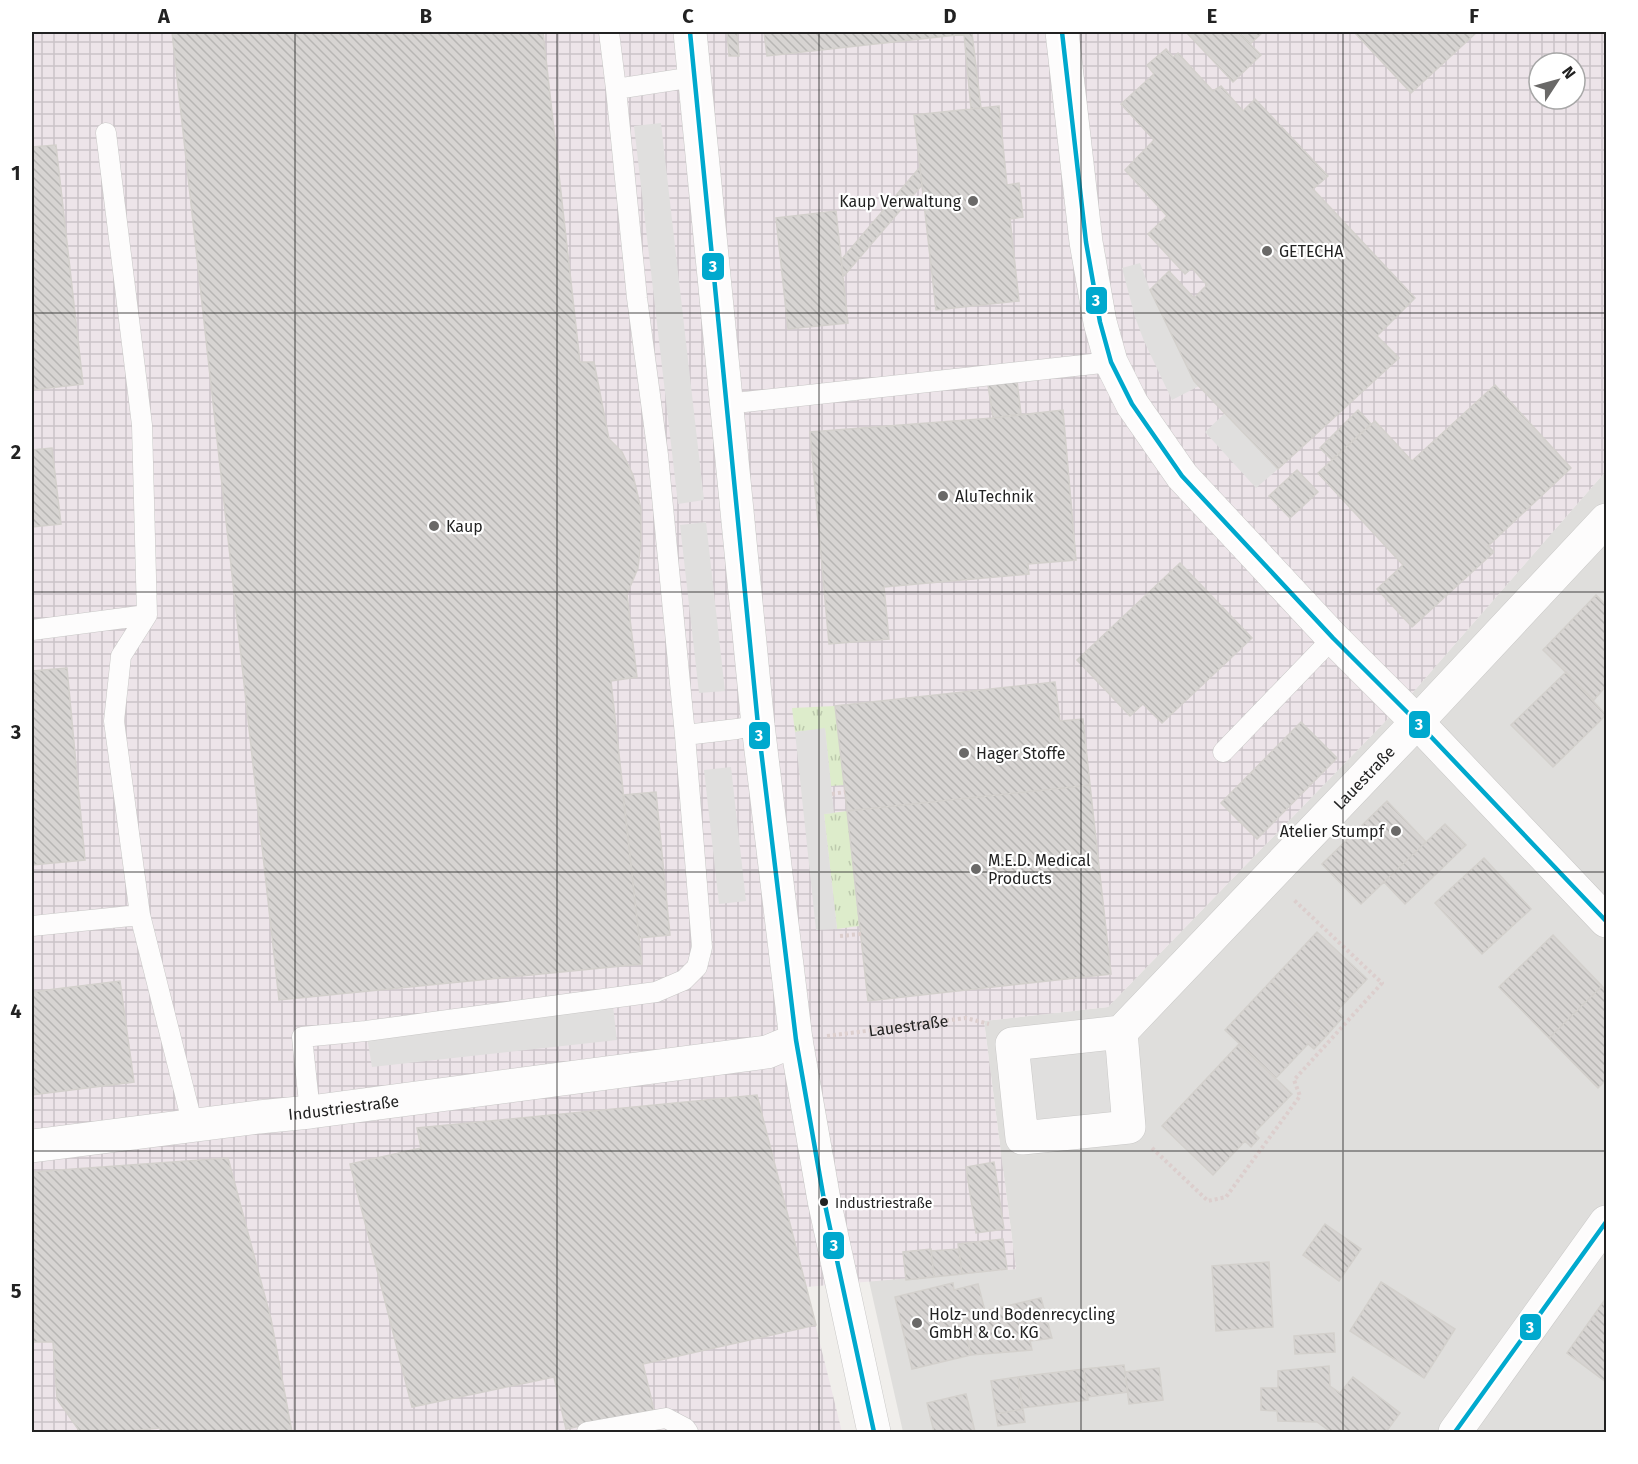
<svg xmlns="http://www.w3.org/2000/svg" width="1638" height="1464" font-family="'Fira Sans',sans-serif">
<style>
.residential{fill:#dfdedc}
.industrial{fill:url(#industrial-grid);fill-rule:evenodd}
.grass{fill:url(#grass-tufts)}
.parking{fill:#e0dfde}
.building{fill:url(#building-back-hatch);stroke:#d3d0cc;stroke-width:1.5}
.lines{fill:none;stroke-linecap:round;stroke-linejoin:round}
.lane-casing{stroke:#c9c8c7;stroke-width:21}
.street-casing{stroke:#c9c8c7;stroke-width:34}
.path{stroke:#dccecd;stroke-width:4;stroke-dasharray:3 3;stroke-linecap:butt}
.lane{stroke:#fdfcfc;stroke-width:20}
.street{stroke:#fdfcfc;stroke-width:33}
.bus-1-casing{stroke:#fff;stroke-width:9}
.bus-1{stroke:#00a9ce;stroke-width:4.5}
.grid{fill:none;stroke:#222;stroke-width:1.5;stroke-opacity:0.55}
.poi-dot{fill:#6a6968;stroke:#fff;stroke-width:2}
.bus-dot{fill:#222;stroke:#fff;stroke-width:2}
.labels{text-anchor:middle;stroke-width:4.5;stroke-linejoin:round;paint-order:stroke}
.bus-label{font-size:14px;fill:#222;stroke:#fff;text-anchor:start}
.poi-label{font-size:16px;fill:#222;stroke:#fff;text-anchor:start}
.street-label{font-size:16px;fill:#222;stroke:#fff}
.line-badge{stroke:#fff;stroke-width:2}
.badge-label{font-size:16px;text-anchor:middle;font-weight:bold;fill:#fff}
.neatline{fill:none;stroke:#222;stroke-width:2}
.grid-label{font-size:20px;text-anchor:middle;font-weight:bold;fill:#222}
</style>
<defs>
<pattern id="industrial-grid" width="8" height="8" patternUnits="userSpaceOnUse" patternTransform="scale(1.5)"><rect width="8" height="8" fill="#ede4e9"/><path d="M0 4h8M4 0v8" fill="none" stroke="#cbc3c8"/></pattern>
<pattern id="grass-tufts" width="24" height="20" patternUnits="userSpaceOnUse" patternTransform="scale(1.5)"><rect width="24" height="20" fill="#ddeccb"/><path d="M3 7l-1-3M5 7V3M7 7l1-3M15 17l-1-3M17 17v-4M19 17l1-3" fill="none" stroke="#bdcaae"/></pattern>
<pattern id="building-back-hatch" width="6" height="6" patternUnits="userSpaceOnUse" patternTransform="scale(1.5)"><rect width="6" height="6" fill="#d7d4d2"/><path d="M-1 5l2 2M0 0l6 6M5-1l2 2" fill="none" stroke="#b8b6b4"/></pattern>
</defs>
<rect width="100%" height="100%" fill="#f0eeeb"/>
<path class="residential" d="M1606 471V1432H903L869 1281 1016 1269 984 1021 1108 1007 1408 698Z"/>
<path class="industrial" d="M32 32H1606V471L1408 698 1108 1007 984 1021 1016 1269 806 1287 842 1432H32ZM1539 63H1575V99H1539Z"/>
<path class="grass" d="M835 706 844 785 831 786 825 729 795 732 792 708Z
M847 811 859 926 837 929 824 814Z"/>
<path class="parking" d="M661 123 704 500 678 504 634 126Z
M1140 263 1150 290 1194 381 1199 386 1172 400 1144 341 1135 317 1122 268Z
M1225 413 1278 469 1256 488 1205 432Z
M706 522 725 691 699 693 680 525Z
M825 728 834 813 824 814 837 929 816 930 795 732Z
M731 767 746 901 719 904 704 770Z
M612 998 617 1040 372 1067 366 1031Z
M1121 1032 1129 1127 1022 1138 1012 1044Z"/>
<path class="building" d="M172 32H543L580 362H594L609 439 622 452 633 475 641 509V542L638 568 627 594 637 677 611 681 642 964 279 1000Z
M727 32H737L739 56H729Z
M764 32H984L767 56Z
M1186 32H1238L1261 55 1233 82Z
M1238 32H1263L1250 44Z
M1354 32H1477L1411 93Z
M972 33 981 108 971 109 964 34Z
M1166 49 1173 57 1178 53 1213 91 1221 86 1243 111 1255 99 1328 176 1313 189 1415 298 1377 336 1399 358 1278 469 1194 381 1150 290 1169 271 1194 298 1207 285 1192 268 1185 274 1148 234 1167 216 1125 170 1154 140 1121 104 1154 74 1147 65Z
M999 106 1007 185 1019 183 1023 217 1010 219 1019 301 936 310 914 115Z
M56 145 83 384 32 390V147Z
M920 167 922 185 843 277 841 260Z
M836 211 848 323 788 329 776 218Z
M1017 381 1021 414 993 418 988 385Z
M1495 385 1571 468 1488 546 1494 552 1412 627 1377 589 1403 565 1318 473 1375 421 1412 461Z
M1063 410 1076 560 1028 564 1029 574 884 587 889 639 829 644 810 432 993 418Z
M1358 410 1371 424 1332 460 1320 448Z
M52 448 61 524 32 527V450Z
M1297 470 1318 492 1290 518 1269 496Z
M1180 563 1252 638 1162 723 1143 704 1130 716 1077 660Z
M1596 595 1606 605V686L1594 700 1543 650Z
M67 668 85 860 32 865V671Z
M1566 672 1606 715 1553 767 1511 725Z
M1055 682 1060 721 1083 719 1090 785 847 811 835 706Z
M1301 722 1337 758 1257 839 1221 803Z
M1090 785 1111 974 868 1001 847 811Z
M656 792 670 935 639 938 623 795Z
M1387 801 1426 842 1361 904 1322 864Z
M1445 824 1466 845 1405 904 1384 882Z
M1484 858 1531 909 1482 954 1435 903Z
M1317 932 1367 979 1337 1011 1343 1017 1328 1034 1271 981Z
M1553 935 1602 986 1549 1038 1499 987Z
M120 981 134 1082 32 1095V992Z
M1271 981 1328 1034 1314 1049 1308 1044 1276 1078 1225 1030Z
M1602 986 1606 991V1080L1598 1088 1549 1038Z
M1239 1044 1292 1094 1254 1133 1259 1138 1251 1147 1245 1141 1213 1175 1162 1126Z
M757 1095 816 1325 643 1364 654 1410 566 1429 554 1377 412 1407 350 1164 421 1148 417 1128Z
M228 1158 271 1319 292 1432H160V1428L120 1432H80L57 1399 53 1342H32V1172Z
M994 1162 1004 1229 976 1233 966 1167Z
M1325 1224 1361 1249 1339 1281 1303 1255Z
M1003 1239 1007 1269 962 1274 958 1244Z
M931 1249 934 1277 906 1280 903 1252Z
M959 1249 962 1274 934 1277 931 1251Z
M1269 1262 1273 1327 1216 1331 1212 1266Z
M1381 1282 1455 1329 1424 1378 1350 1331Z
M953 1283 954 1290 978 1284 985 1311 962 1316 971 1355 912 1369 895 1297Z
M1041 1298 1052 1338 1030 1341 1032 1350 971 1355 962 1316Z
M1606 1298V1382L1567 1353Z
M1334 1333 1335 1352 1295 1354 1294 1336Z
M1124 1365 1128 1392 1087 1397 1084 1369Z
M1329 1366 1330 1386 1340 1393 1353 1377 1400 1413 1386 1432H1331L1317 1422 1278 1421 1277 1411 1261 1410V1388H1278V1371Z
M1159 1368 1163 1400 1129 1404 1125 1372Z
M1084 1369 1088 1400 1022 1408 1018 1377Z
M1018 1377 1023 1409 996 1414 991 1381Z
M966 1394 975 1432H934L927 1403Z
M1023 1409 1025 1422 998 1426 996 1414Z"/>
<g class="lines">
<g class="lane-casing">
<path id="lane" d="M609 32 616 89 694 77
M616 89 637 298 658 455 685 735 737 729 758 725
M106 133 142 425 147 615 121 656 114 721 140 915 193 1126
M726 404 1111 362
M32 630 147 615
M1223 752 1333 638
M32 926 140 915
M310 1112 302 1037 366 1031 656 992 684 980 697 967 702 947 685 735
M587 1432 666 1418 685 1428 688 1432"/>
</g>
<g class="street-casing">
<g id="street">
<path d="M690 32 758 725 796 1040 824 1200 874 1432"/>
<path d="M1062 32 1086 242 1100 322 1111 362 1132 404 1182 476 1333 638 1417 722 1606 921"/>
<path id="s2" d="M1121 1032 1012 1044 1022 1138 1129 1127 1121 1032 1417 722 1606 520"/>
<path id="s3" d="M32 1146 259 1117 310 1112 767 1052 796 1040"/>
<path d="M1455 1432 1606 1222"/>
</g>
</g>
<g class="path">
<path d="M832 794 845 792"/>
<path d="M840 936 861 934"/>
<path id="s1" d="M827 1036 966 1018 989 1024"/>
<path d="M1152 1148 1208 1201 1226 1197 1300 1096 1294 1080 1382 983 1294 900"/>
</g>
<use href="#lane" class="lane"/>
<use href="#street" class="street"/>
<g class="bus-1-casing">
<path id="bus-1" d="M690 32 758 725 796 1040 824 1200 874 1432
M1062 32 1086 242 1100 322 1111 362 1132 404 1182 476 1333 638 1417 722 1606 921
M1455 1432 1606 1222"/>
</g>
<use href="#bus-1" class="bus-1"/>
</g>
<path class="grid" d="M295 32V1432M557 32V1432M819 32V1432M1081 32V1432M1343 32V1432M32 313H1606M32 592H1606M32 872H1606M32 1151H1606"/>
<g class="poi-dot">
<circle cx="973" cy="201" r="6"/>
<circle cx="1267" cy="251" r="6"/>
<circle cx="943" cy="496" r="6"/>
<circle cx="434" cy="526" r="6"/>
<circle cx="964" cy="753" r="6"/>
<circle cx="1396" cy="831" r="6"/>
<circle cx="976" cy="869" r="6"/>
<circle cx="917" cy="1323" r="6"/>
</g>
<circle class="bus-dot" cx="824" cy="1202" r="5"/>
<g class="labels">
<g class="bus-label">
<text x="835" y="1208">Industriestraße</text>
</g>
<g class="poi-label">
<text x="961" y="207" text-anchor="end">Kaup Verwaltung</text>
<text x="1279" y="257">GETECHA</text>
<text x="955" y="502">AluTechnik</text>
<text x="446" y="532">Kaup</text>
<text x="976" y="759">Hager Stoffe</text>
<text x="1384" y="837" text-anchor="end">Atelier Stumpf</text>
<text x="988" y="866">M.E.D. Medical<tspan x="988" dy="18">Products</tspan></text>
<text x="929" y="1320">Holz- und Bodenrecycling<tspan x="929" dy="18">GmbH &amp; Co. KG</tspan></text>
</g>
<g class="street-label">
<text dy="6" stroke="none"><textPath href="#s2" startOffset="759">Lauestraße</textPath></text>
<text dy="6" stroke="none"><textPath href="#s1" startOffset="82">Lauestraße</textPath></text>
<text dy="6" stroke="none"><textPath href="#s3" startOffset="314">Industriestraße</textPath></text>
</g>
</g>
<g class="line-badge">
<rect x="701" y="252" width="24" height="29" rx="6" fill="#00a9ce"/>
<rect x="1085" y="286" width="23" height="29" rx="6" fill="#00a9ce"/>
<rect x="1408" y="710" width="23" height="29" rx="6" fill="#00a9ce"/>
<rect x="748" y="721" width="23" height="29" rx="6" fill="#00a9ce"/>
<rect x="822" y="1231" width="23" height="29" rx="6" fill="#00a9ce"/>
<rect x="1519" y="1313" width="23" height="28" rx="6" fill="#00a9ce"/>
</g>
<g class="badge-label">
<text x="713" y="272">3</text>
<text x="1096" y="306">3</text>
<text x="1419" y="730">3</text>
<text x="759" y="741">3</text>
<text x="834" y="1251">3</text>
<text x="1530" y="1333">3</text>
</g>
<rect width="1638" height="1464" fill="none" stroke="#ffffff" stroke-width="66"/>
<g transform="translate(1557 81) rotate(54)"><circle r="28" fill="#ffffff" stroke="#a7a7a7" stroke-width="1.5"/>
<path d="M0-4.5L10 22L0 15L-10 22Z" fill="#6a6968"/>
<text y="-9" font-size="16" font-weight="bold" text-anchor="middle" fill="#222222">N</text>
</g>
<rect x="33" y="33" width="1572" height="1398" class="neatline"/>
<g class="grid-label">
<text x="164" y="23">A</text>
<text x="426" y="23">B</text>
<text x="688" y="23">C</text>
<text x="950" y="23">D</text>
<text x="1212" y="23">E</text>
<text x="1474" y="23">F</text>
<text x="16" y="180">1</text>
<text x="16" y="459">2</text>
<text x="16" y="739">3</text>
<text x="16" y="1018">4</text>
<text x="16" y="1298">5</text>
</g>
</svg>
